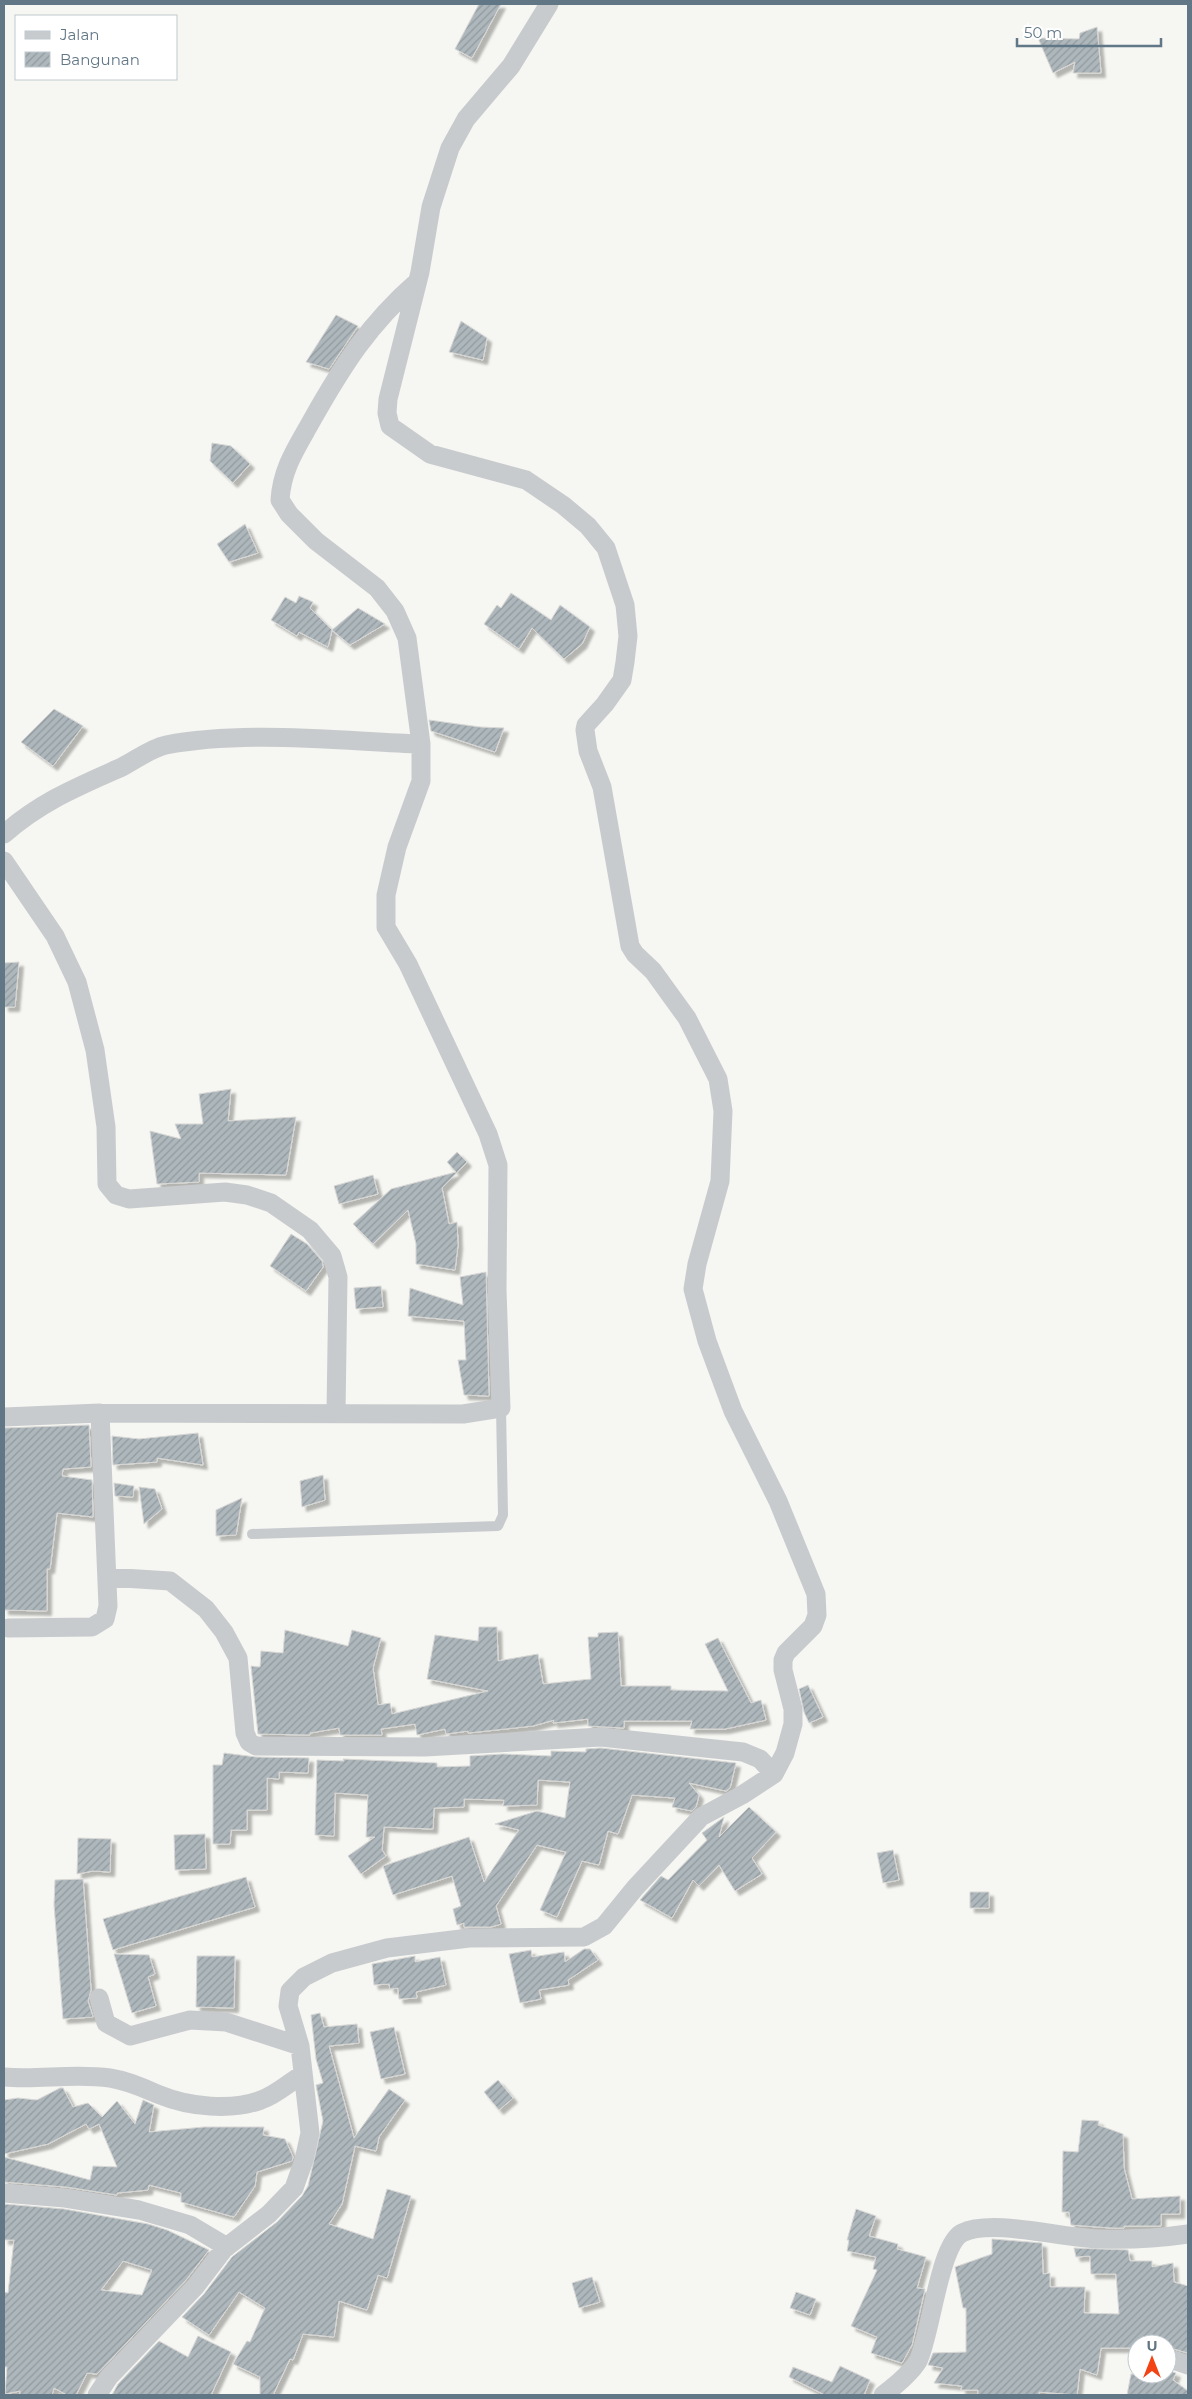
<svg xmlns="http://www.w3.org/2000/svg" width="1192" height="2399" font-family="Montserrat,sans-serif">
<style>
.building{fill:url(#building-hatch);stroke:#d8d7d5;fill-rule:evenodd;filter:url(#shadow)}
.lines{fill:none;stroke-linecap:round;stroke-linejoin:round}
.service{stroke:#c8cbce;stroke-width:10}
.minor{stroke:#c8cbce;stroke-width:19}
</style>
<defs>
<pattern id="building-hatch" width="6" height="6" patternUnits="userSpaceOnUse" patternTransform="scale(1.25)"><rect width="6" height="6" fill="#aeb7bc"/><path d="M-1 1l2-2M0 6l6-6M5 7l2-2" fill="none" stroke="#919a9e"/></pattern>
<filter id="shadow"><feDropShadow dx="4.5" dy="4.5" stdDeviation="1" flood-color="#0004"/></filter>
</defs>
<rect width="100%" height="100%" fill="#f6f6f2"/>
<path class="building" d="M479 4H501L472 58 455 49Z
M1097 27 1101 73H1073L1075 62 1053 73 1038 38 1079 39 1080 33Z
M336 315 358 326 329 369 306 362Z
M461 321 487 338 483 360 449 352Z
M212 443 231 446 250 464 233 483 210 461Z
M245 524 258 553 229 562 217 544Z
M511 593 551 620 560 605 590 627 582 644 564 659 532 628 519 649 484 624 497 605 501 608Z
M299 596 313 602 310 608 332 630 328 647 299 632 297 636 271 620 285 597 296 603Z
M358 608 385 624 350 645 332 630Z
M54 709 83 726 53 766 21 742Z
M429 720 480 727 504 728 495 752 431 731Z
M19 962 15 1007H4V963Z
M231 1089 228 1121 296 1117 286 1175 199 1173V1182L157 1184 150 1131 181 1139 175 1124H203L199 1094Z
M457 1152 467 1162 442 1188 449 1224 457 1222 458 1245 455 1270 416 1264V1244L408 1210 373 1244 353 1224 391 1189 456 1172 447 1162Z
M373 1175 378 1194 339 1204 334 1186Z
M291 1234 307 1244 322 1261 323 1267 306 1291 270 1266Z
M486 1272 489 1396 464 1395 458 1360H466L464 1321 408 1316 410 1288 463 1305 460 1277Z
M381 1286 383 1307 356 1309 354 1288Z
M89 1425 91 1467 63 1469 62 1476 92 1480 93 1517 57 1513 50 1569H47V1611L4 1610V1428Z
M198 1433 203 1465 157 1458V1462L113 1465 112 1436 139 1439Z
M323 1475 325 1500 302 1507 300 1481Z
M114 1483 134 1486 133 1497 115 1496Z
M139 1487 155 1489 162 1509 144 1524Z
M242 1498 236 1535 216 1536V1510Z
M479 1627H497L498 1661 538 1654 543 1684 591 1679 588 1637H598V1633L618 1632 621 1686H671V1690L728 1691 705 1644 718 1638 751 1703 761 1700 766 1720 725 1729H690L692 1721H624V1728L588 1726V1719L553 1723 554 1720 533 1726 468 1733V1731L446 1734 445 1729 417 1735 415 1724 381 1729 382 1735H340L339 1728 310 1733V1735L258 1734 251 1666 260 1667 261 1651 283 1653 285 1630 348 1646 352 1630 381 1638 373 1668 378 1705 390 1703 392 1714 488 1691 427 1679 435 1635 478 1641Z
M808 1685 823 1717 809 1723 804 1712 799 1689Z
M601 1748 736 1763 730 1788 726 1791 689 1783 699 1795 696 1807 692 1811 672 1807 675 1798 632 1795 618 1834 608 1831 599 1865 582 1861 557 1917 540 1910 566 1852 537 1845 496 1906 501 1924 491 1927H464V1923L457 1925 453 1909 461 1906 452 1876 393 1895 383 1866 469 1837 484 1882 519 1830 495 1824 537 1811 565 1818 570 1782 538 1780 537 1805 503 1806 504 1800 464 1799V1807L434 1808 433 1829 384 1827 382 1850 386 1856 361 1874 348 1856 375 1837H366L368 1795 335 1793 334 1836 315 1835 317 1760 344 1761 343 1759 437 1763V1767L470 1766V1756L503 1754 551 1756V1751L586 1752V1749Z
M224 1753 256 1757 309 1758 308 1773 279 1772V1779L267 1778V1810H247V1830H231L230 1844H213V1765H222Z
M749 1807 776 1832 752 1858 762 1874 735 1891 719 1865 699 1886 693 1880 672 1918 640 1900 661 1876 668 1880 707 1840 702 1833 724 1817 719 1837Z
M205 1834 206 1869 175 1870 174 1835Z
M78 1838 111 1839 110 1872 93 1871 77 1874Z
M893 1850 899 1880 883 1883 877 1853Z
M246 1877 255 1907 113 1950 103 1919Z
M83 1879 91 1990 88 2001 93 2017 63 2019 54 1905 55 1880Z
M970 1892H989V1908H970Z
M584 1949H590L598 1960 568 1980 569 1985 539 1990 541 1999 520 2003 509 1954 531 1950 532 1957 564 1952 565 1962Z
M114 1954 149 1955 155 1974 148 1977 156 2006 132 2013Z
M197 1956H235L234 2008 196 2007Z
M415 1956V1962L440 1957 446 1985 416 1992 417 1998 399 1999 398 1988 390 1989 389 1984 374 1985 372 1964Z
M320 2013 324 2027 357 2024 359 2043 329 2046 354 2138 389 2089 405 2100 379 2137 376 2151 355 2146 342 2204 329 2224 373 2239 387 2189 411 2196 387 2278 378 2275 367 2310 339 2301 334 2337 303 2334 293 2360 290 2359 273 2395H260V2377L233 2364 247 2341 250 2342 265 2308 239 2292 209 2335 182 2317 204 2294 232 2257 277 2222 302 2196 308 2186 323 2121 316 2085 323 2083 316 2059 311 2015Z
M394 2027 405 2074 381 2079 370 2032Z
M498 2080 513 2098 499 2110 484 2092Z
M60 2088H63L73 2107 88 2103 102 2117 117 2101 135 2124 143 2100 154 2105 149 2132 204 2127H264L263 2135 285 2139 293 2157 292 2161 257 2172 255 2186 234 2217 181 2202V2193L149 2185 148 2190 117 2193V2195L66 2187 4 2182V2157L90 2180 93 2166 117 2167 99 2124 89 2129 86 2124 48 2144 4 2154V2100L18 2098 37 2100Z
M1082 2120 1099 2121 1098 2125 1123 2134 1124 2168 1132 2199 1180 2196V2214H1161V2226H1124V2228H1112L1071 2225 1069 2212H1062L1063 2151 1078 2152Z
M4 2204 64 2209 148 2224 167 2230 209 2250 186 2280 97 2374 87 2373 76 2395H67L54 2388 52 2395H20V2391L5 2394 7 2367H4V2292L8 2293 14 2240H4ZM123 2261 152 2270 142 2295 101 2290Z
M856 2209 876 2216 869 2236 898 2244 897 2249 926 2257 917 2288 925 2289 912 2345 902 2363 871 2353 877 2337 851 2326 877 2270 873 2269 876 2257 847 2251 849 2240H847Z
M992 2239 1042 2243 1043 2274 1050 2273V2287H1085L1084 2313 1119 2314 1116 2274H1091L1090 2256 1076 2257 1074 2248 1128 2250 1130 2261H1152V2267L1173 2263 1174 2282 1188 2286V2353L1167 2347V2344H1137V2348H1101L1097 2375 1080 2369 1077 2395 1039 2392V2395H978V2390H961L962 2386 934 2383 943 2368 928 2365 933 2353 966 2352V2308H963L955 2267 992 2254Z
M592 2277 600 2302 579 2308 572 2283Z
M796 2292 816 2299 810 2315 790 2308Z
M198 2336 231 2352 211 2395H112L118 2384 159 2341 188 2357Z
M840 2366 870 2380 864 2395H825L789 2377 793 2367 832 2382Z
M1167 2370 1176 2373 1173 2380 1188 2391V2395H1127L1131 2374H1167Z"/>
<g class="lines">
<path class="service" d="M252 1534 498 1526 503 1515 501 1408"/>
<path class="minor" d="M4 834C42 801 77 787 122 767 136 760 151 748 166 745 246 730 340 741 421 744
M4 861 55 936 77 982 95 1050 106 1127 107 1184 116 1195 129 1199 225 1192 247 1195 271 1203 310 1230 332 1256 338 1277 336 1413
M4 1417 100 1413 463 1414 501 1408 497 1289 498 1165 488 1134 408 964 386 927V895L397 847 421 781V744L407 638 395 611 377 588 316 541 289 514 280 500C282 468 297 447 312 420 343 365 369 324 417 282
M107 1577 170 1581 206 1609 224 1632 238 1658 245 1733 249 1742 256 1746 425 1747 601 1737 743 1752 760 1759 774 1774
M8 1628 92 1627 105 1619 108 1606 100 1413
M99 1998 106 2023 130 2036 190 2020 226 2022 300 2046
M4 2077C39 2080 74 2073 110 2078 129 2081 143 2088 160 2095 189 2107 232 2111 261 2100 276 2095 290 2082 303 2074
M4 2193 65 2198 139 2210 190 2225 227 2247
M1167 2358 1188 2365
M97 2395 109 2377 195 2287 224 2249 269 2214 294 2188 304 2160 310 2133 300 2046 288 2006 290 1991 304 1977 332 1963 387 1948 469 1938 584 1937 604 1926 635 1888 701 1817 742 1795 774 1774 785 1753 793 1724V1709L783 1670V1660L786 1653 813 1626 817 1615 816 1594 778 1501 733 1411 707 1341 693 1289 697 1264 720 1181 723 1111 718 1079 687 1018 653 971 635 954 630 946 602 787 588 751 585 730 586 725 605 704 622 680 625 662 628 636 625 605 606 548 588 526 563 505 526 480 430 454 390 426 387 413 388 399 420 272 431 207 450 148 466 119 511 66 549 4
M883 2395C895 2386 910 2374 918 2361 931 2335 939 2245 962 2233 993 2218 1065 2239 1101 2239 1130 2240 1160 2238 1188 2234"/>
</g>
<rect width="1192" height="2399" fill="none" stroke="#627786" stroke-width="10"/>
<rect x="15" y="15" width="162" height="65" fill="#ffffff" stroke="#c0c9cf"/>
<rect x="25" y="31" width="25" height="8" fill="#c8cbce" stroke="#c0c9cf"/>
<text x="60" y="40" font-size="15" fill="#627786">Jalan</text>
<rect x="25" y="52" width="25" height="15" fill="url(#building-hatch)" stroke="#c0c9cf"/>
<text x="60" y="65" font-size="15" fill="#627786">Bangunan</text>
<g transform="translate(1152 2359)"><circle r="24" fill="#ffffff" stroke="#c0c9cf"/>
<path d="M0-4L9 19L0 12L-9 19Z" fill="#f34315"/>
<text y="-8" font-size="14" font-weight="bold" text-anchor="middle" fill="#627786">U</text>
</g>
<path d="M1017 38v8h144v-8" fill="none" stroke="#627786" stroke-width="2.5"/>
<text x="1024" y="38" font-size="15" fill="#627786" stroke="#ffffff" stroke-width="4" paint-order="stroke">50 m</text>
</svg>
